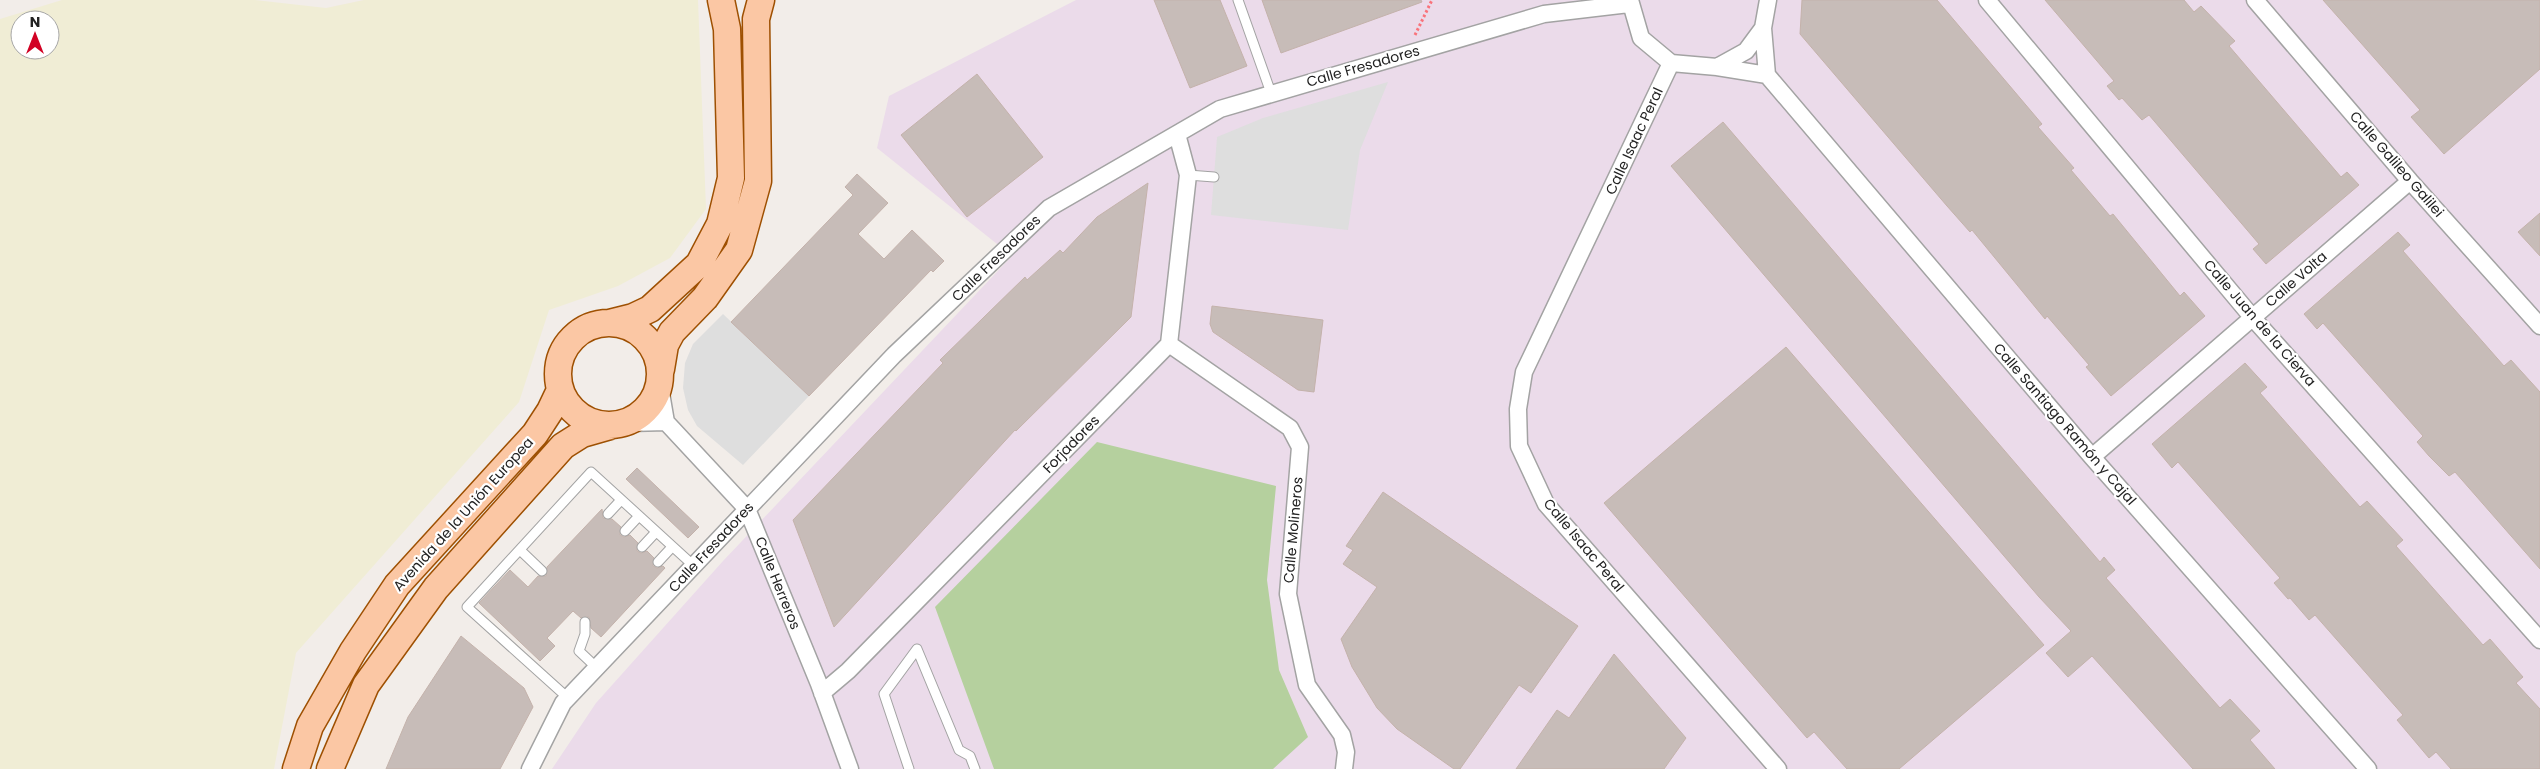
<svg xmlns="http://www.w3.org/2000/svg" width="2540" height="769" font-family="Poppins,sans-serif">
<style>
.industrial{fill:#ebdbea}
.farmland{fill:#f0edd5;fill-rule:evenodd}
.forest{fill:#b5d09e}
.parking{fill:#dedede}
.building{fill:#c7bcb8;stroke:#c4b2ab}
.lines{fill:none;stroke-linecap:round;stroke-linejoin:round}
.lane-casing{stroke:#a3a3a3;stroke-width:11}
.street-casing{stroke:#a3a3a3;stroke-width:19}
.primary-casing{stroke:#9e5002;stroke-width:29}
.path{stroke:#f9737b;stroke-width:3;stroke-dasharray:2.5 2.5;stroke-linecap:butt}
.lane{stroke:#fff;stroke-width:9}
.street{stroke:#fff;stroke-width:16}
.primary{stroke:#fbc7a4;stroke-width:26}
.labels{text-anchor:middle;stroke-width:4.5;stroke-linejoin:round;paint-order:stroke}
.street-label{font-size:14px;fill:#222;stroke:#fff}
</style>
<rect width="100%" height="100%" fill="#f2ede9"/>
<path class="industrial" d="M1076 0H2540V769H552L596 703 723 561 1012 256 877 148 889 96Z"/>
<path class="farmland" d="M62 0H255L326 8 364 0H698L706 209 670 258 618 286 549 310 519 402 296 653 274 769H0V19ZM20 20H50V50H20Z"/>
<path class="forest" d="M1097 442 1276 486 1267 580 1279 670 1308 737 1273 769H994L935 607Z"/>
<path class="parking" d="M1388 82 1360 150 1348 230 1211 215 1217 137 1263 118Z
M723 314 809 396 743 465 697 426 688 410 683 388 685 363 693 344Z"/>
<path class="building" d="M1154 0H1220L1247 66 1190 88Z
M1262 0H1421L1422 2 1281 53Z
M1802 0H1937L2042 124 2038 127 2074 168 2071 170 2110 216 2113 214 2180 296 2184 292 2205 316 2111 396 2086 367 2089 365 2047 316 2045 319 1972 230 1970 232 1947 206 1800 34Z
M2045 0H2184L2194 12 2201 6 2235 41 2229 46 2341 177 2347 172 2359 185 2266 264 2253 249 2259 244 2149 115 2142 120 2122 98 2119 100 2107 86 2114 81Z
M2323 0H2540V69L2444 154 2411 117 2420 110Z
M977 74 1043 157 967 217 901 135Z
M1723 122 2100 562 2104 557 2115 570 2106 578 2220 708 2230 699 2260 731 2250 740 2275 769H2193L2092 656 2068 677 2046 653 2071 631 2039 597 1671 166Z
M857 174 888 203 858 234 884 259 912 230 944 261 933 272 931 270 809 396 731 322 853 195 845 187Z
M1148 183 1131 317 1016 431 1015 430 834 627 793 520 943 363 940 360 1025 277 1027 280 1060 250 1063 253 1097 217Z
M2540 213V256L2518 232Z
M2398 232 2410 245 2403 251 2504 366 2511 360 2540 392V569L2455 472 2449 476 2429 456 2417 442 2423 436 2323 323 2317 329 2304 314Z
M1212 306 1323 320 1314 392 1298 390 1213 332 1210 324Z
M1786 347 2044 645 1899 769H1847L1814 732 1807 738 1604 503Z
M2245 363 2267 387 2260 393 2360 507 2367 501 2403 540 2396 546 2483 645 2490 639 2523 677 2516 683 2540 709V769H2451L2436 752 2429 758 2397 720 2403 715 2315 615 2309 620 2290 598 2288 599 2274 583 2280 578 2178 462 2172 468 2152 444Z
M637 468 699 527 688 538 626 479Z
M1383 492 1578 626 1531 693 1519 685 1460 769H1454L1397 729 1377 708 1352 667 1341 639 1377 587 1343 564 1353 550 1346 546Z
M602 509 603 518 612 519 621 527 620 535 624 537 630 535 638 543 637 551 641 553 647 551 654 558 653 566 657 568 663 566 665 568 601 637 591 628 589 617 581 618 573 611 547 638 555 646 540 661 479 603 510 570 528 587 538 576H546L547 567Z
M461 636 524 688 533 707 500 769H386L408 717Z
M1614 654 1686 738 1664 769H1516L1557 710 1569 718Z"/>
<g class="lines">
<g class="lane-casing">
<path id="lane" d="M1238 0 1271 93
M1188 175 1214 177
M608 514 621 500
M625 531 639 516
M642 547 656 532
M520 550 542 571
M658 562 672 547
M585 622V634L579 651 597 668
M568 698 467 607 591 472 694 566
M909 769 884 694 917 649 959 750 970 756 975 769"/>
</g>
<g class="street-casing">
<path id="street" d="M1630 0 1641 38 1671 63 1717 67 1746 51 1763 28 1768 0
M1987 0 2252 317 2540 640
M2255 0 2410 181 2540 326
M1671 63 1524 372 1518 409 1519 446 1546 504 1778 769
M1717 67 1767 75 1763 28
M1767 75 2092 457 2368 769
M1169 344 1290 428 1300 447 1288 594 1307 685 1342 735 1346 752 1344 769
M660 387 666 422
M666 422 747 509 819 684 850 769
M629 423 666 422
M2092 457 2410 181
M822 693 848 671 1169 344 1188 175 1177 134
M530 769 563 703 894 355 1049 208 1220 109 1544 14 1629 4"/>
</g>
<g class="primary-casing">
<path id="primary" d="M558 374a51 51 0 1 1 102 0a51 51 0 1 1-102 0Z
M609 323 633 317 650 309 699 264 720 224 731 178 727 29 721 0
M661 369 665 345 672 332 705 298 739 250 758 181 756 19 761 0
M296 769 310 726 353 651 397 585 535 434 550 411 560 390
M330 769 366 685 436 588 563 446 582 434 610 426"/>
</g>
<path class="path" d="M1415 35 1432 0"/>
<use href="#lane" class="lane"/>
<use href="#street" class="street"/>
<use href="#primary" class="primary"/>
</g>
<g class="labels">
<g class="street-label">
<text transform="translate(1363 66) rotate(-16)" y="5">Calle Fresadores</text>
<text transform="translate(1634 141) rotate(-65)" y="5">Calle Isaac Peral</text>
<text transform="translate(2397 164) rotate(49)" y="5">Calle Galileo Galilei</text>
<text transform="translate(996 258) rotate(-44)" y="5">Calle Fresadores</text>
<text transform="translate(2296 279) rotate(-41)" y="5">Calle Volta</text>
<text transform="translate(2260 323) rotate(49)" y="5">Calle Juan de la Cierva</text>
<text transform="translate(2065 424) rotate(49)" y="5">Calle Santiago Ramón y Cajal</text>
<text transform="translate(1071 444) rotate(-46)" y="5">Forjadores</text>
<text transform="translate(463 514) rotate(-48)" y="5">Avenida de la Unión Europea</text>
<text transform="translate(1293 530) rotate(-85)" y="5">Calle Molineros</text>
<text transform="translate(1584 545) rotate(50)" y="5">Calle Isaac Peral</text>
<text transform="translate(711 547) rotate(-47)" y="5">Calle Fresadores</text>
<text transform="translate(778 583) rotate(68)" y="5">Calle Herreros</text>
</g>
</g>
<g transform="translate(35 35)"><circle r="24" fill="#ffffff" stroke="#a7a7a7"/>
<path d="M0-4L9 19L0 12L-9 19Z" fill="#d20224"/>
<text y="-8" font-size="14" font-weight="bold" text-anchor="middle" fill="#222222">N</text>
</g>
</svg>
